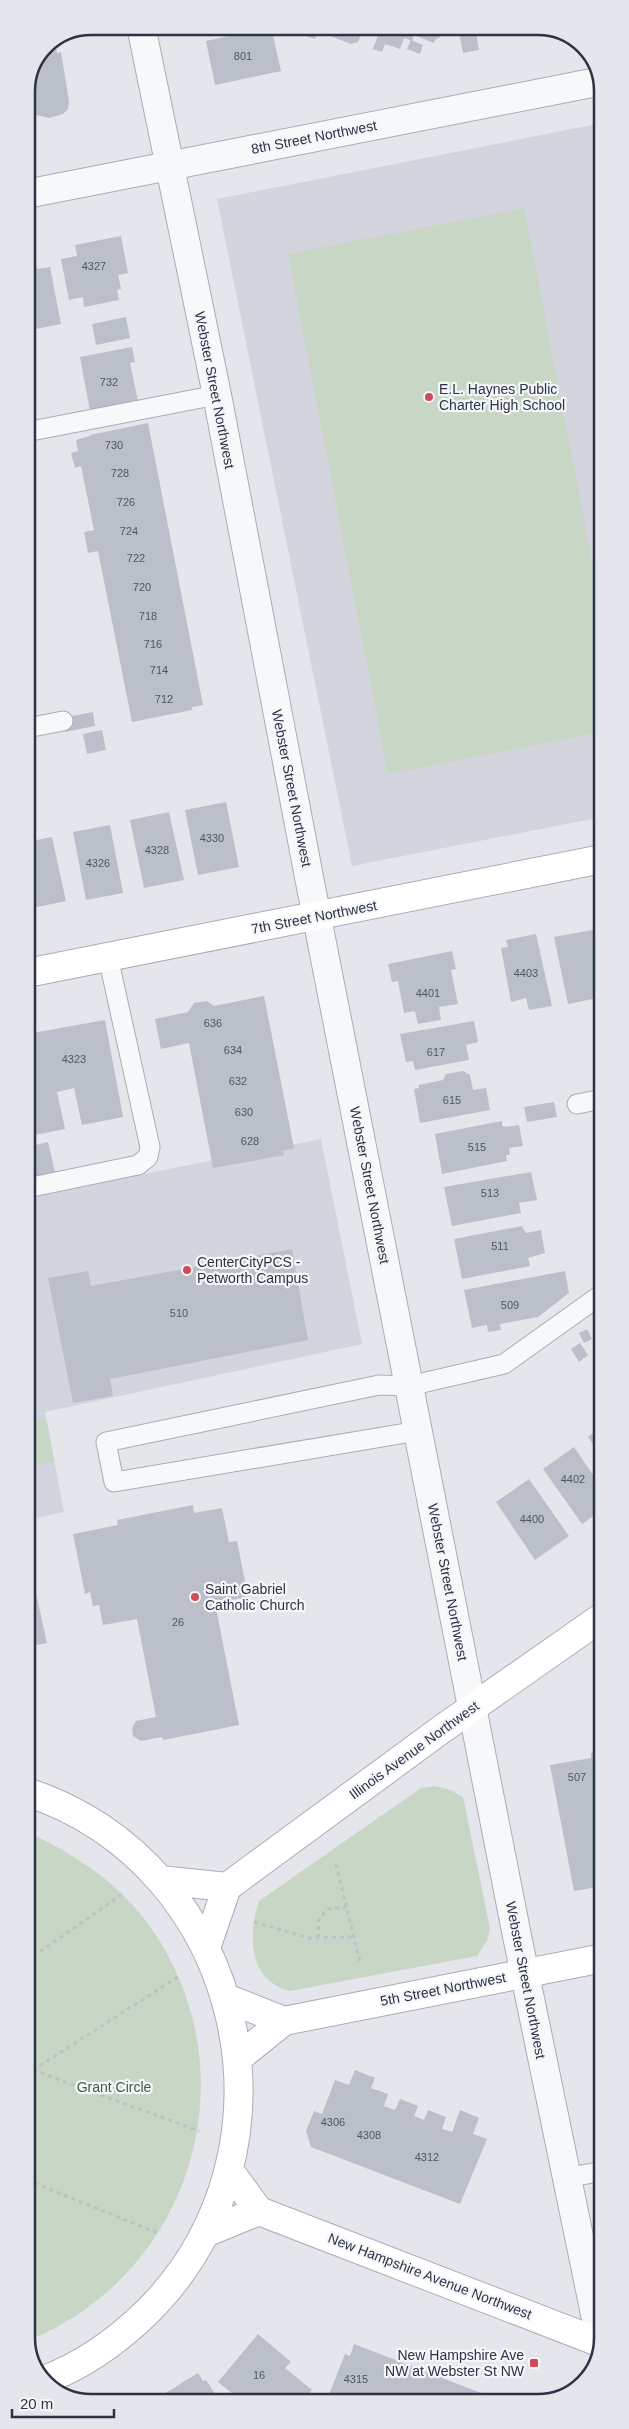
<svg xmlns="http://www.w3.org/2000/svg" width="629" height="2429" font-family="Helvetica,sans-serif">
<style>
.built{fill:#d2d5de}
.green{fill:#c8d6c5}
.building{fill:#bbbfca}
.lines{fill:none;stroke-linecap:round;stroke-linejoin:round}
.lane-casing{stroke:#a9adb7;stroke-width:21}
.street-casing{stroke:#a9adb7;stroke-width:30}
.secondary-casing{stroke:#a9adb7;stroke-width:30}
.path{stroke:#bec1c7;stroke-width:3;stroke-dasharray:4 4;stroke-linecap:butt}
.lane{stroke:#f7f8fa;stroke-width:19}
.street{stroke:#f7f8fa;stroke-width:28}
.secondary{stroke:#fff;stroke-width:28}
.poi-dot{fill:#d04a57;stroke:#f4f6f9;stroke-width:2}
.labels{text-anchor:middle;stroke-width:4.5;stroke-linejoin:round;paint-order:stroke}
.number-label{font-size:11px;fill:#4f5666}
.street-label{font-size:14px;fill:#2b3345;stroke:#f4f6f9}
.poi-label{font-size:14px;fill:#2b3345;stroke:#f4f6f9;text-anchor:start}
.park-label{font-size:14px;fill:#3e6038;stroke:#f4f6f9}
.rim{fill:none;stroke:#2b3345;stroke-width:2.5}
</style>
<rect width="100%" height="100%" fill="#e4e6ec"/>
<path class="built" d="M602 123V817L352 866 217 199Z
M321 1139 362 1344 45 1412 64 1512 27 1520V1197Z"/>
<path class="green" d="M524 208 602 613V732L388 774 288 254Z
M27 1414 47 1421 54 1461 27 1469Z
M435 1786 450 1790 463 1797 490 1928 488 1939 477 1956 290 1991C248 1980 248 1936 259 1901L421 1788Z
M27 1832C75 1854 121 1884 151 1928 253 2074 192 2275 27 2341Z"/>
<path class="building" d="M306 26 361 27 363 29 358 42 351 44 317 31 315 39 302 35Z
M271 27 281 71 215 85 206 41Z
M381 27H442L443 30 440 37 435 40 434 43 414 35 412 41 404 38 400 49 385 44 382 52 373 49Z
M458 27H475L479 50 463 53Z
M411 40 423 45 420 54 407 49Z
M55 41 57 53 61 52 69 101 68 109 63 114 49 118 32 114 26 115V91L45 45Z
M121 236 128 273 118 275 121 289 117 290 119 300 84 307 83 297 69 300 61 259 77 256 75 245Z
M36 263 37 269 50 267 61 324 26 331V265Z
M126 317 130 338 96 345 92 324Z
M132 347 135 362 130 363 138 401 90 411 80 357Z
M148 423 203 705 192 707V710L132 722 98 551 88 553 84 532 94 530 81 466 75 468 71 453 78 451 76 440 90 436V435Z
M93 712 95 726 65 732 62 718Z
M102 730 106 750 87 754 83 734Z
M226 802 239 867 198 875 185 810Z
M169 812 184 880 144 888 130 820Z
M110 825 123 893 86 900 73 832Z
M52 837 66 901 27 909V842Z
M593 930 602 973V997L568 1004 554 937Z
M536 934 552 1006 529 1010 526 998 511 1002 501 948 508 947 506 940Z
M452 951 456 969 451 970 458 1004 439 1007 441 1020 418 1024 415 1011 404 1013 398 981 392 982 388 964Z
M264 996 294 1148 283 1151 284 1155 213 1168 189 1043 161 1049 155 1019 188 1012 194 1003 207 1001 214 1006Z
M105 1020 123 1117 82 1125 74 1088 57 1092 65 1129 30 1136 27 1119V1034Z
M474 1021 478 1042 466 1045 469 1060 415 1070 413 1061 406 1062 400 1034Z
M463 1071 470 1075 473 1090 486 1088 490 1110 420 1123 414 1089 419 1088V1085L443 1080 446 1074Z
M554 1102 557 1117 527 1122 524 1107Z
M502 1121V1126L506 1127 519 1125 523 1146 509 1148 510 1155H506L507 1161 442 1174 435 1134Z
M48 1142 55 1172 32 1177 27 1147Z
M531 1172 537 1200 519 1203 521 1213 452 1226 444 1187Z
M522 1226 526 1233 541 1230 545 1253 528 1258 530 1266 462 1279 454 1239Z
M292 1249 308 1340 110 1379 113 1396 73 1403 48 1278 88 1271 91 1286Z
M565 1271 569 1293 538 1317 500 1324 501 1330 488 1332 487 1325 472 1328 464 1290Z
M587 1329 592 1339 584 1343 579 1333Z
M580 1343 588 1355 579 1362 571 1349Z
M602 1426V1457L588 1437Z
M574 1447 602 1488V1510L582 1524 543 1469Z
M529 1479 569 1536 535 1560 496 1502Z
M193 1505 194 1513 222 1508 229 1542 237 1541 248 1597 215 1603 239 1725 163 1740 162 1737 141 1741 133 1736 132 1728 136 1721 156 1717 137 1619 103 1625 99 1605 93 1606 90 1592 85 1594 73 1534 118 1525 117 1520Z
M36 1593 47 1643 27 1647V1595Z
M602 1751 603 1886 574 1891 550 1765 591 1758V1753Z
M355 2070 375 2078 371 2088 388 2094 384 2106 395 2110 400 2099 418 2106 414 2116 424 2120 428 2110 446 2117 442 2129 452 2132 447 2146 460 2110 479 2118 473 2134 487 2139 460 2204 311 2147 306 2131 314 2111 322 2114 335 2080 349 2085Z
M258 2334 291 2362 285 2368 312 2390 302 2402H243L218 2382Z
M354 2344 502 2401V2402H326L345 2354 350 2356Z
M198 2373 203 2381 206 2380 220 2402H151Z"/>
<g class="lines">
<g class="lane-casing">
<path id="lane" d="M26 432 217 395
M27 728 63 721
M577 1104 602 1099
M27 1188 138 1165 148 1157 150 1147 108 957
M418 1431 114 1482 106 1442 379 1385 409 1386 504 1364 602 1294
M566 2178 603 2171"/>
</g>
<g class="street-casing">
<path id="street" d="M141 26 217 395 309 877 516 1931 601 2343
M26 194 602 81"/>
</g>
<g class="secondary-casing">
<path id="secondary" d="M27 973 602 859
M27 1792C247 1865 310 2152 146 2313 117 2341 82 2366 44 2380
M160 1880 227 1887
M206 1948 227 1887 442 1729 602 1617
M226 1998 284 2021
M238 2058 284 2021 603 1958
M229 2170 259 2211 601 2343
M205 2233 259 2211"/>
</g>
<path class="path" d="M336 1864 360 1962
M254 1922 309 1938 354 1937
M318 1938 319 1918 328 1909 346 1907
M27 1961 121 1895
M27 2052C35 2076 35 2097 27 2121
M33 2070 199 2131
M33 2070 178 1977
M27 2180 160 2234"/>
<use href="#lane" class="lane"/>
<use href="#street" class="street"/>
<use href="#secondary" class="secondary"/>
</g>
<g class="poi-dot">
<circle cx="429" cy="397" r="5"/>
<circle cx="187" cy="1270" r="5"/>
<circle cx="195" cy="1597" r="5"/>
<rect x="529" y="2358" width="10" height="10" rx="2.5"/>
</g>
<g class="labels">
<g class="number-label">
<text x="243" y="60">801</text>
<text x="94" y="270">4327</text>
<text x="109" y="386">732</text>
<text x="114" y="449">730</text>
<text x="120" y="477">728</text>
<text x="126" y="506">726</text>
<text x="129" y="535">724</text>
<text x="136" y="562">722</text>
<text x="142" y="591">720</text>
<text x="148" y="620">718</text>
<text x="153" y="648">716</text>
<text x="159" y="674">714</text>
<text x="164" y="703">712</text>
<text x="212" y="842">4330</text>
<text x="157" y="854">4328</text>
<text x="98" y="867">4326</text>
<text x="526" y="977">4403</text>
<text x="428" y="997">4401</text>
<text x="213" y="1027">636</text>
<text x="233" y="1054">634</text>
<text x="436" y="1056">617</text>
<text x="74" y="1063">4323</text>
<text x="238" y="1085">632</text>
<text x="452" y="1104">615</text>
<text x="244" y="1116">630</text>
<text x="250" y="1145">628</text>
<text x="477" y="1151">515</text>
<text x="490" y="1197">513</text>
<text x="500" y="1250">511</text>
<text x="510" y="1309">509</text>
<text x="179" y="1317">510</text>
<text x="573" y="1483">4402</text>
<text x="532" y="1523">4400</text>
<text x="178" y="1626">26</text>
<text x="577" y="1781">507</text>
<text x="333" y="2126">4306</text>
<text x="369" y="2139">4308</text>
<text x="427" y="2161">4312</text>
<text x="259" y="2379">16</text>
<text x="356" y="2383">4315</text>
</g>
<g class="street-label">
<text transform="translate(314 137) rotate(-11)" y="5">8th Street Northwest</text>
<text transform="translate(215 390) rotate(79)" y="5">Webster Street Northwest</text>
<text transform="translate(292 788) rotate(79)" y="5">Webster Street Northwest</text>
<text transform="translate(314 917) rotate(-11)" y="5">7th Street Northwest</text>
<text transform="translate(370 1185) rotate(79)" y="5">Webster Street Northwest</text>
<text transform="translate(448 1582) rotate(79)" y="5">Webster Street Northwest</text>
<text transform="translate(414 1750) rotate(-36)" y="5">Illinois Avenue Northwest</text>
<text transform="translate(526 1980) rotate(79)" y="5">Webster Street Northwest</text>
<text transform="translate(443 1989) rotate(-11)" y="5">5th Street Northwest</text>
<text transform="translate(430 2276) rotate(21)" y="5">New Hampshire Avenue Northwest</text>
</g>
<g class="poi-label">
<text x="439" y="394">E.L. Haynes Public<tspan x="439" dy="16">Charter High School</tspan></text>
<text x="197" y="1267">CenterCityPCS -<tspan x="197" dy="16">Petworth Campus</tspan></text>
<text x="205" y="1594">Saint Gabriel<tspan x="205" dy="16">Catholic Church</tspan></text>
<text x="524" y="2360" text-anchor="end">New Hampshire Ave<tspan x="524" dy="16">NW at Webster St NW</tspan></text>
</g>
<g class="park-label">
<text x="114" y="2092">Grant Circle</text>
</g>
</g>
<path d="M0 0H629V2429H0ZM91 35H538A56 56 0 0 1 594 91V2338A56 56 0 0 1 538 2394H91A56 56 0 0 1 35 2338V91A56 56 0 0 1 91 35Z" fill="#e4e6eb" fill-rule="evenodd"/>
<path class="rim" d="M91 35H538A56 56 0 0 1 594 91V2338A56 56 0 0 1 538 2394H91A56 56 0 0 1 35 2338V91A56 56 0 0 1 91 35Z"/>
<path d="M12 2409v8h102v-8" fill="none" stroke="#2b3345" stroke-width="2.5"/>
<text x="20" y="2409" font-size="15" fill="#2b3345" stroke="#f4f6f9" stroke-width="4" paint-order="stroke">20 m</text>
</svg>
